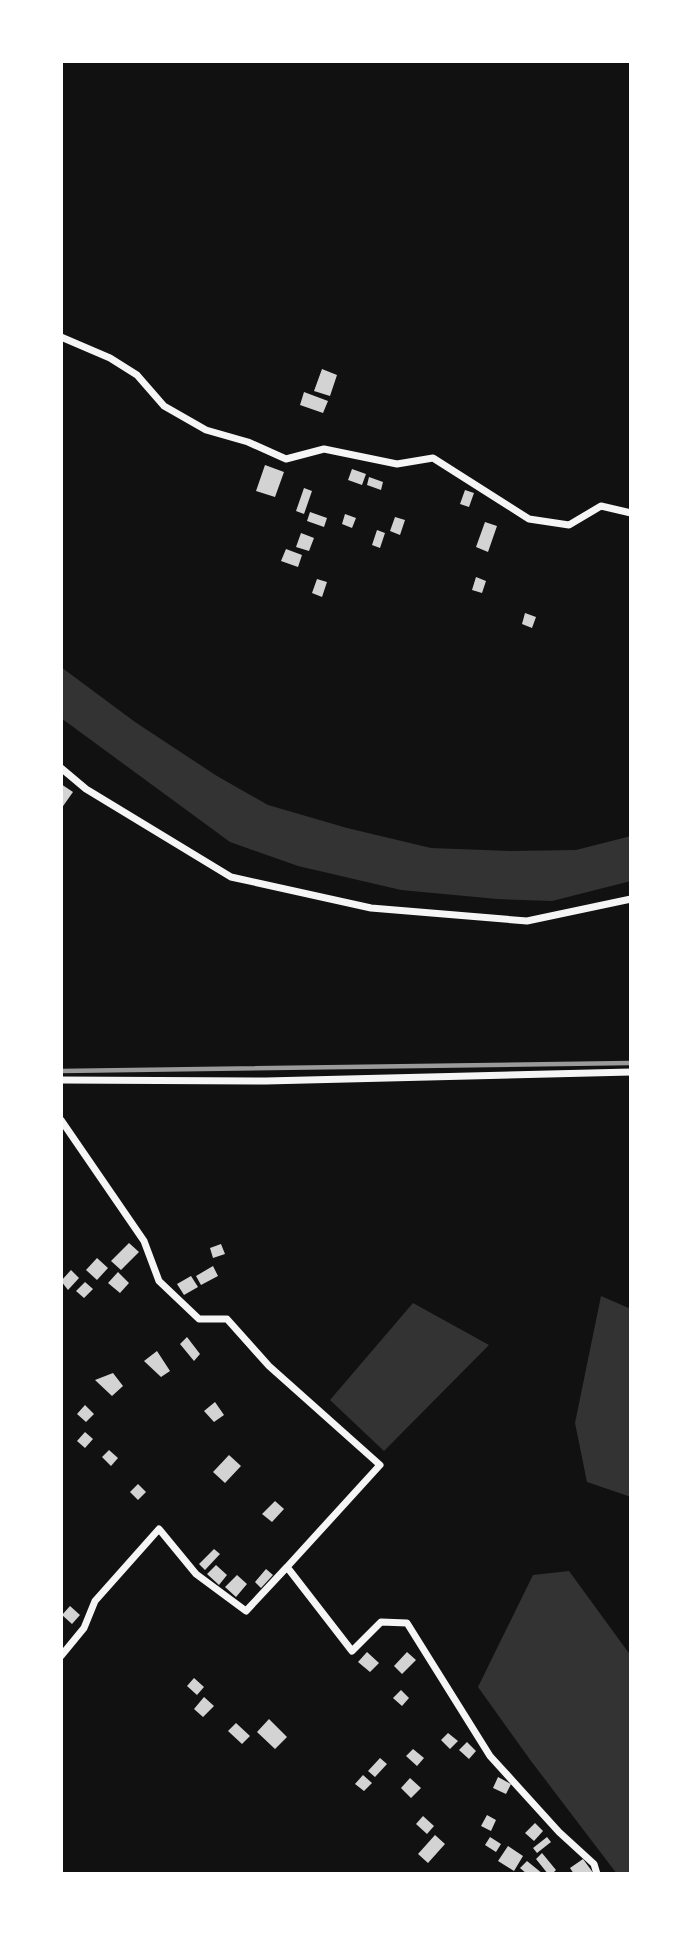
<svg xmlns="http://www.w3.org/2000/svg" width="692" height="1935" font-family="'Public Sans',sans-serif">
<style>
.water{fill:#333}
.building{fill:#d3d3d3}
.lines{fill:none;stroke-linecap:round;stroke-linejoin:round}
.minor{stroke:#f5f5f5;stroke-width:7}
.rail{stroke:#9a9a9a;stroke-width:4.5}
</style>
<rect width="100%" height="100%" fill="#111"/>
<path class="water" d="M61 667 135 722 217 776 268 805 347 828 431 848 510 851 576 850 631 836V881L552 901 497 899 401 890 298 866 230 842 61 718Z
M601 1296 631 1309V1497L587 1482 575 1423Z
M413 1303 489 1345 384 1451 330 1400Z
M569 1571 631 1656V1874H617L531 1761 478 1687 533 1575Z"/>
<path class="building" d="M322 369 337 375 330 396 314 391Z
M304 392 328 401 323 413 300 405Z
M265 465 284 472 275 497 256 491Z
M352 469 366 474 362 485 348 480Z
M369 477 383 482 381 490 367 485Z
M304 488 312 491 304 514 296 511Z
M465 490 474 493 469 507 460 504Z
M310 512 327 518 324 527 307 521Z
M345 514 356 518 352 528 342 524Z
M395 517 405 520 400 535 390 531Z
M485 522 497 526 488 552 476 547Z
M377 530 385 533 380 548 372 545Z
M301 533 314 538 309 551 296 547Z
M286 549 302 555 298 567 281 561Z
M476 577 486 581 482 593 472 590Z
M317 579 327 582 322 597 312 593Z
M525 613 536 617 532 628 522 624Z
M61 784 73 792 61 809Z
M129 1243 139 1252 121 1270 111 1261Z
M221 1244 225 1254 213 1258 210 1248Z
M97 1258 108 1268 97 1280 86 1270Z
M213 1266 218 1276 201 1285 196 1276Z
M71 1270 79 1278 68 1290 61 1281Z
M118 1272 129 1283 120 1293 108 1283Z
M191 1276 198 1287 184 1295 177 1284Z
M85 1282 93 1289 84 1298 76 1291Z
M187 1337 200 1354 194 1361 180 1344Z
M157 1351 170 1371 161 1377 144 1361Z
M113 1373 123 1386 112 1396 95 1380Z
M215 1402 224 1415 214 1422 204 1411Z
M85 1405 94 1414 86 1422 77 1414Z
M85 1432 93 1439 85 1448 77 1441Z
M109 1450 118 1458 111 1466 102 1457Z
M229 1455 241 1466 225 1483 213 1472Z
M138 1484 146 1492 138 1500 130 1492Z
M275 1501 284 1509 272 1522 262 1514Z
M214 1549 220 1554 205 1570 199 1564Z
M216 1565 227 1575 219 1585 207 1574Z
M266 1569 273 1575 261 1588 255 1582Z
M237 1575 247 1584 236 1597 225 1587Z
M70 1606 80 1615 72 1624 62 1615Z
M367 1652 379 1663 370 1672 358 1662Z
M407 1652 416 1660 402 1674 394 1666Z
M194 1678 204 1687 197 1695 187 1686Z
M401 1690 409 1698 402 1706 393 1698Z
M204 1697 214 1706 203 1717 194 1709Z
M269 1719 287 1737 275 1749 257 1732Z
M236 1723 250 1736 242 1744 228 1731Z
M448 1733 458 1741 450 1749 441 1740Z
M467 1742 476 1751 469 1759 459 1750Z
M413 1749 424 1758 417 1766 406 1756Z
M380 1758 387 1764 375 1777 368 1771Z
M363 1775 372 1783 364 1791 355 1784Z
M498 1777 511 1784 506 1794 493 1788Z
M410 1778 421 1788 411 1798 401 1788Z
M487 1815 496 1820 491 1831 481 1826Z
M423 1816 434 1826 427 1834 416 1824Z
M535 1823 543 1831 534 1841 525 1833Z
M435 1835 445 1844 428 1863 418 1854Z
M490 1837 501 1844 496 1852 485 1845Z
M547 1837 551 1842 537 1853 533 1848Z
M508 1846 523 1856 514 1871 498 1861Z
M542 1853 556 1870 552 1874H548L536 1859Z
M583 1859 594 1874H574L570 1868Z
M527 1861 543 1874H527L520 1868Z"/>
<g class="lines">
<path class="minor" d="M61 337 110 358 137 375 164 406 206 430 248 442 286 459 324 449 397 464 433 458 529 519 569 525 601 506 631 513
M61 768 86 789 231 877 371 908 527 921 631 899
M61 1080 266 1081 631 1072
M61 1120 144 1241 159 1281 199 1319H227L269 1366 380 1465 287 1567
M61 1656 84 1628 95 1601 159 1529 196 1574 246 1611 287 1567 352 1651 381 1622 407 1623 490 1756 559 1832 594 1864 597 1874"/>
<path class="rail" d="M61 1071 631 1063"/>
</g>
<rect width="692" height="1935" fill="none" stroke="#ffffff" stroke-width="126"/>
</svg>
